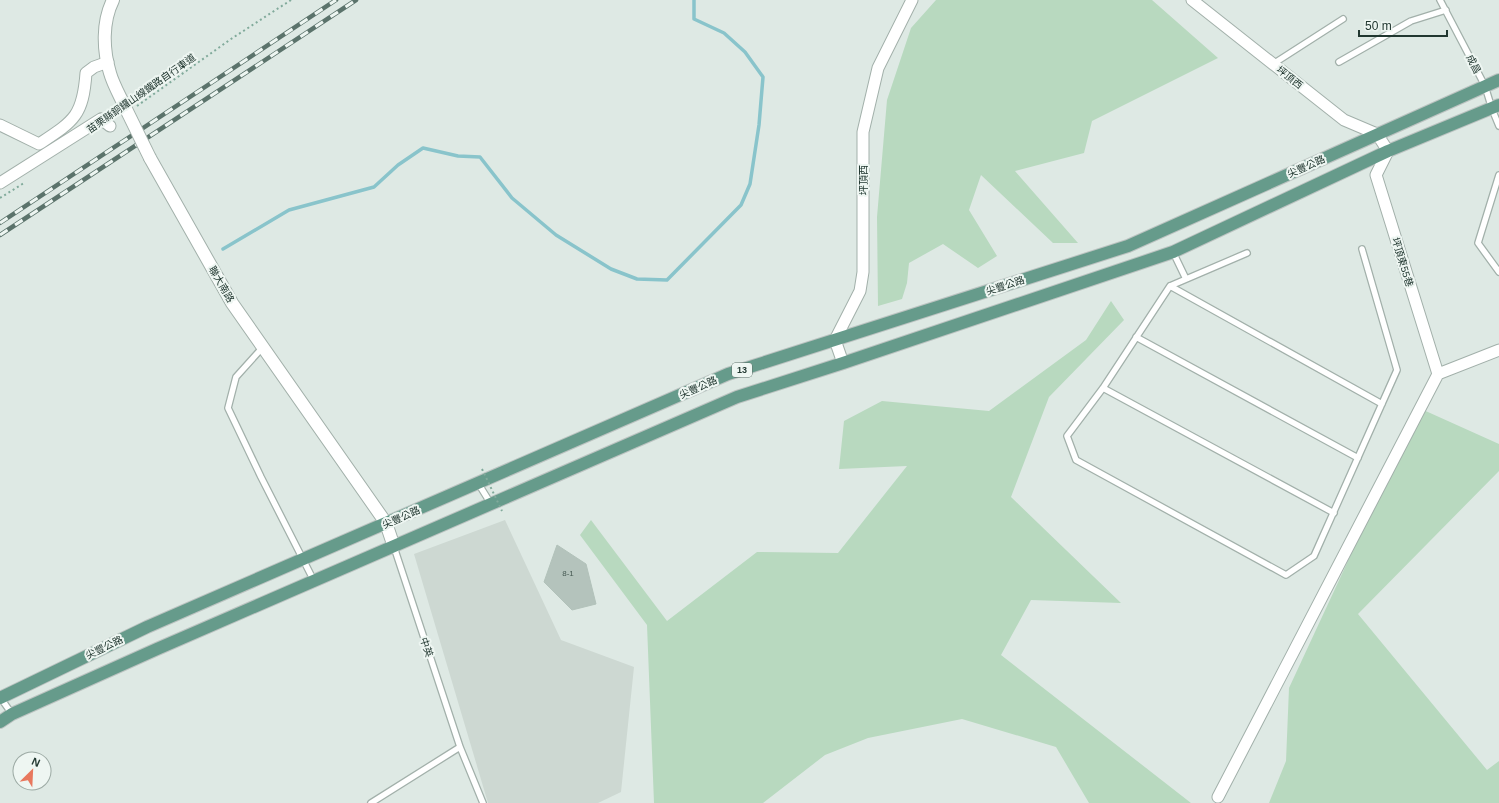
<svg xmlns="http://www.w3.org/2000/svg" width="1499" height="803" font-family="Arial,'Noto Sans TC',sans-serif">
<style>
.built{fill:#cdd8d2}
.green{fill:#b8d9bf}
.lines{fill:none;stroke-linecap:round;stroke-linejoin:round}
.stream{stroke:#89c4cb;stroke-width:3.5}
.building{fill:#b4c3bc;stroke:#b2c2ba}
.service-casing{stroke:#a2b0aa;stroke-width:8}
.minor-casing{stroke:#a2b0aa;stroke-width:13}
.tertiary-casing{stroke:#a2b0aa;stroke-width:14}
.primary-casing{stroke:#bcc3c1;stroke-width:14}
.path{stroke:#81aa9b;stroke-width:2;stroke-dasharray:2 3;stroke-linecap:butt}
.service{stroke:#fff;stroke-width:5.5}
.minor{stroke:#fff;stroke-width:11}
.tertiary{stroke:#fff;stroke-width:12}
.primary{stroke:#669b8b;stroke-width:12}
.rail-casing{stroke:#5b736b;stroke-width:4.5}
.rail{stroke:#eef6f2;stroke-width:3;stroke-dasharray:9;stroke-linecap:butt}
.tertiary-bridge-casing{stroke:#a2b0aa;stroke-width:14;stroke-linecap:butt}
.path-bridge{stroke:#81aa9b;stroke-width:2;stroke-dasharray:2 3;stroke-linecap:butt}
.tertiary-bridge{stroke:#fff;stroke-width:12}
.labels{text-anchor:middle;stroke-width:4;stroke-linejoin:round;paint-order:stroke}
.number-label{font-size:8px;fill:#465a53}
.shield{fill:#eef6f2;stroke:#5e706a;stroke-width:1}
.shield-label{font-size:9px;font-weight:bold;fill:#213730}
.street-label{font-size:10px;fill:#213730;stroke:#eef6f2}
</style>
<rect width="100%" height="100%" fill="#dee9e4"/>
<path class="built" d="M505 520 561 640 634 667 621 792 598 803H488L414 554Z"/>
<path class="green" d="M936 0H1152L1218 58 1092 121 1084 153 1015 171 1078 243H1053L981 175 969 210 997 256 978 268 943 244 909 263 907 283 902 299 878 306 877 217 887 100 911 28Z
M1111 301 1124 320 1049 397 1011 497 1121 603 1031 600 1001 655 1191 803H1089L1056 747 962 719 868 738 825 755 763 803H654L647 625 580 535 591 520 667 621 757 552 838 553 907 466 839 469 844 421 882 401 989 411 1086 340Z
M1419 408 1499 444V471L1358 614 1487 770 1499 761V803H1269L1286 761 1289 688Z"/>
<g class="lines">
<path class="stream" d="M223 249 289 210 374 187 398 165 423 148 458 156 480 157 512 198 556 235 611 269 637 279 667 280 741 205 750 184 759 125 763 77 745 52 724 33 694 19V0"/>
</g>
<path class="building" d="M557 545 586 564 596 604 572 610 544 582Z"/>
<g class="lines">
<g class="service-casing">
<path id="service" d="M1440 0 1485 86 1492 109 1499 126
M1339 62 1411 21 1446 10
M1273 64 1343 19
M1499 175 1478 243 1499 272
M1173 252 1186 279
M1247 253 1170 286 1103 388 1067 436 1076 460 1286 575 1314 556 1397 370 1362 249
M1170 286 1382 404
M1136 337 1358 458
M263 347 236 377 228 408 261 477 314 581
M1103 388 1334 513
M478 483 491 504
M394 547 460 747 483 803
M0 697 12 714
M371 803 460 747"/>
</g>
<g class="minor-casing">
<path id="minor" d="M1192 0 1344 120 1377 134 1388 151 1376 175 1438 374
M0 125 39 144C74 121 83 116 86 73L94 67 108 62
M0 183 101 119 110 126
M843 363 835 340 860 291 863 272V132L878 68 912 0
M1438 374 1499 350
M1218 797 1438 374"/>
</g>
<g class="tertiary-casing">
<path id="tertiary" d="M113 0C102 22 103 50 110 73 113 84 120 96 125 107
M150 158 232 303 386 523 394 547"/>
</g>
<g class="primary-casing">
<path id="primary" d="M0 698 147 627 728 374 1128 246 1499 80
M0 722 12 714 157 649 737 397 843 363 1173 252 1388 151 1499 105"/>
</g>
<path class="path" d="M137 106 231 39 291 0
M0 198 24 183"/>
<use href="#service" class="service"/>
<use href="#minor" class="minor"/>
<use href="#tertiary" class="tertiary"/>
<use href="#primary" class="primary"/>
<g class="rail-casing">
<path id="rail" d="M0 223 336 0
M0 235 356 0"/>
</g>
<use href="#rail" class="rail"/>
<g class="tertiary-bridge-casing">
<path id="tertiary-bridge" d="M125 107 150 158"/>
</g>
<path class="path-bridge" d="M482 469 502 511"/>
<use href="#tertiary-bridge" class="tertiary-bridge"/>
</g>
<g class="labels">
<g class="number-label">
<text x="568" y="576">8-1</text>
</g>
<rect class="shield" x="732" y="363" width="20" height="14" rx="3"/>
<g class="shield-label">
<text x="742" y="373">13</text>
</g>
<g class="street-label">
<text transform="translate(1474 64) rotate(63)" y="4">成昌</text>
<text transform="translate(1290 77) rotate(38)" y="4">坪頂西</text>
<text transform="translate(141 93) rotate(-35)" y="4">苗栗縣銅鑼山線鐵路自行車道</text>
<text transform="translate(1306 166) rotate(-24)" y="4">尖豐公路</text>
<text transform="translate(863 180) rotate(-90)" y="4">坪頂西</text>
<text transform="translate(1403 262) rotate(73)" y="4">坪頂東55巷</text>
<text transform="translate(222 284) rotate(60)" y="4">聯大南路</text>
<text transform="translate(1005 285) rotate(-18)" y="4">尖豐公路</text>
<text transform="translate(698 387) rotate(-24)" y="4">尖豐公路</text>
<text transform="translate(401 517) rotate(-24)" y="4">尖豐公路</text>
<text transform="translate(104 647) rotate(-26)" y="4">尖豐公路</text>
<text transform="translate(427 647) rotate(72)" y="4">中英</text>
</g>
</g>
<g transform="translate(32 771) rotate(24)"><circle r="19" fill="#eef6f2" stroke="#9caaa4"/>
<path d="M0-3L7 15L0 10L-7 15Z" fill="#e8785e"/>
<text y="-6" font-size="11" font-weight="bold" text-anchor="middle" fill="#213730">N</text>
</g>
<path d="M1359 30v6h88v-6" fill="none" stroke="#213730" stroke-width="2"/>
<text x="1365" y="30" font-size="12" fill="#213730" stroke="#eef6f2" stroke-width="3" paint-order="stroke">50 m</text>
</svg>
